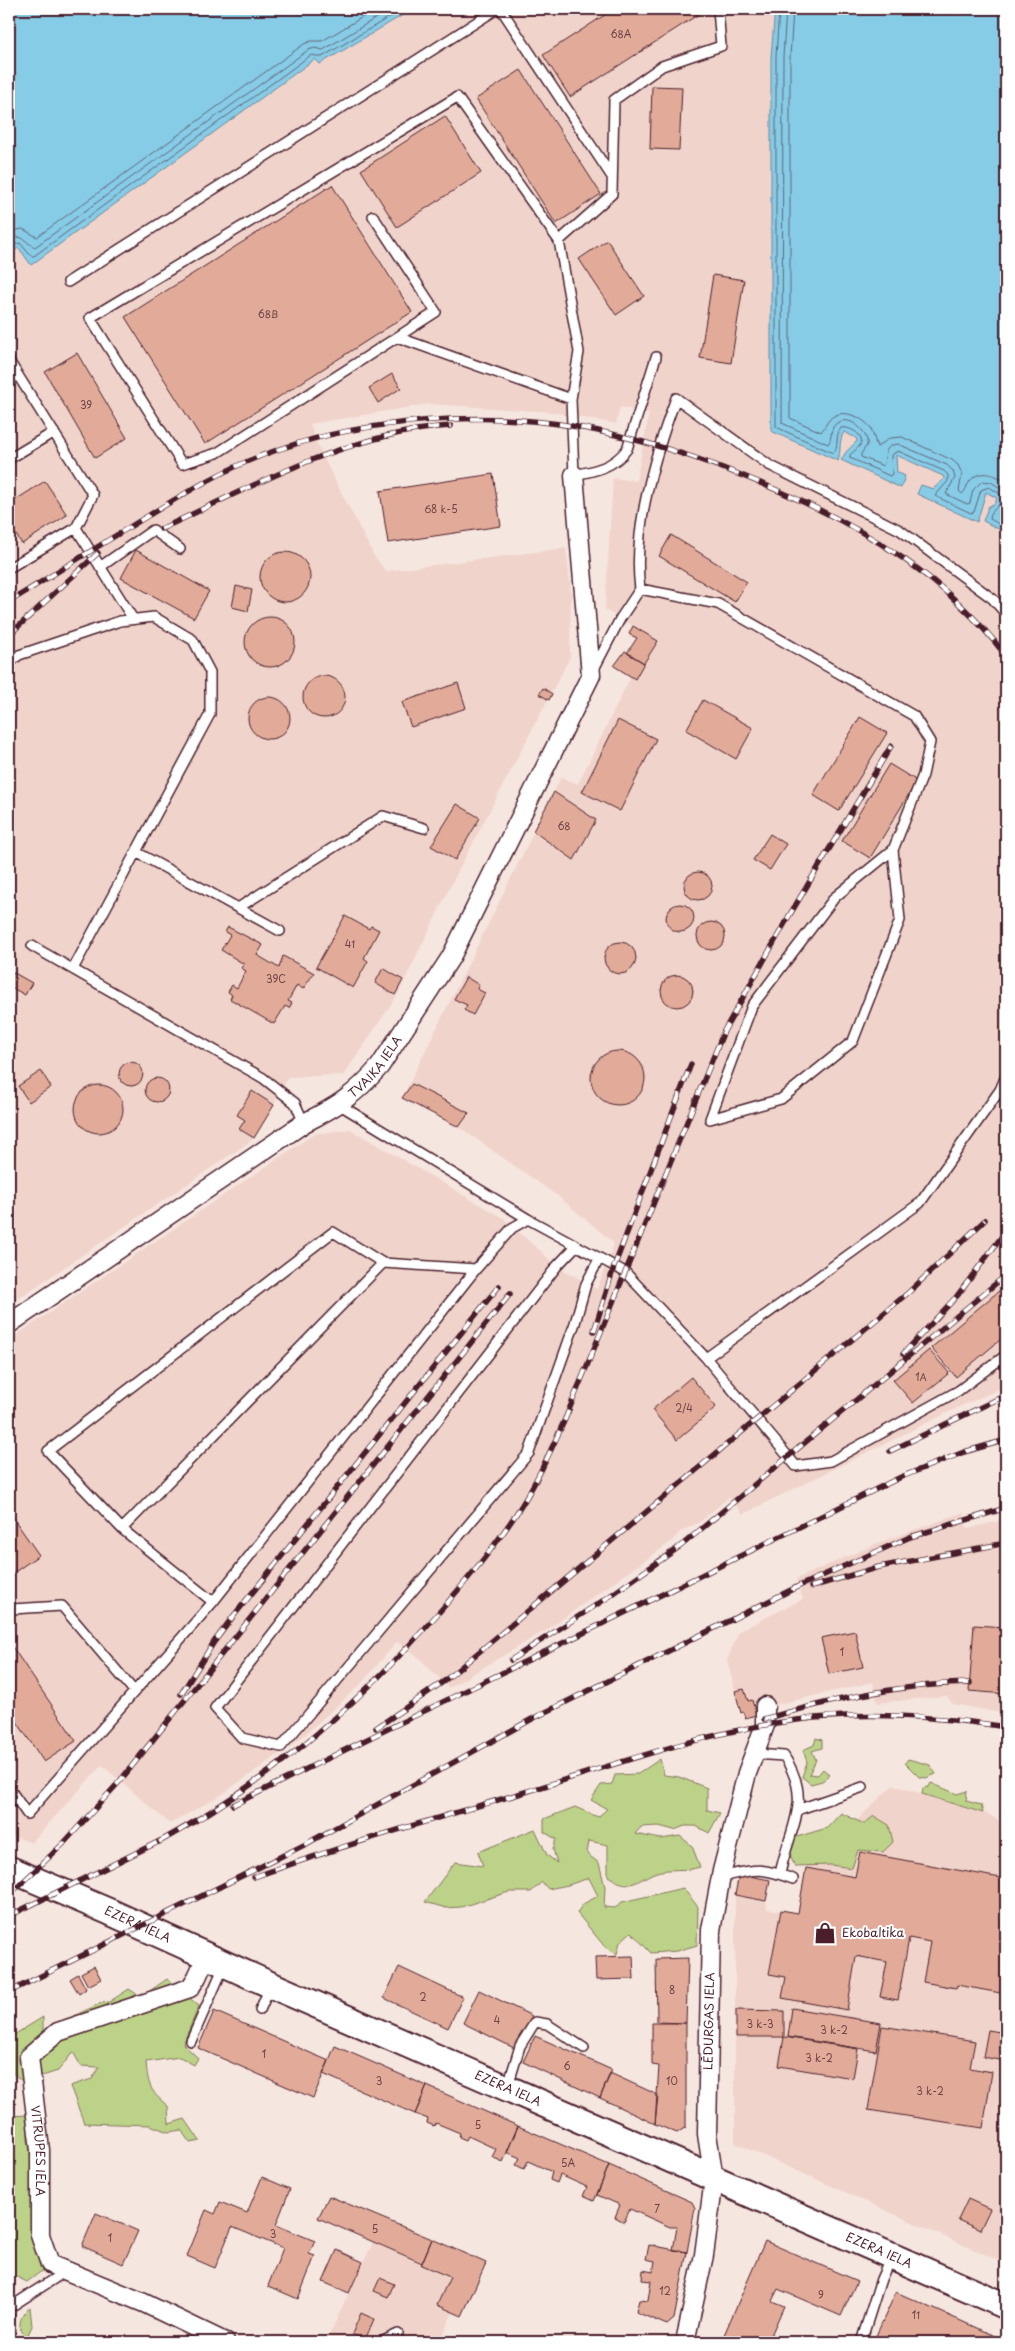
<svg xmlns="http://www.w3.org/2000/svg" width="1015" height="2351" font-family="'Playpen Sans',sans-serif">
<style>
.built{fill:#f0d4cb}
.green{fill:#bcd288;stroke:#83785a}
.water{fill:#86cce7;stroke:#6e879c}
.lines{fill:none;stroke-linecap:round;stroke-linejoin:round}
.shore{stroke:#626476;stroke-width:1}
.building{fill:#e2ab99;stroke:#4a1f2b}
.lane-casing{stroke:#4a1f2b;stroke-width:12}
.street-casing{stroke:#4a1f2b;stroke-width:21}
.secondary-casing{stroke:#4a1f2b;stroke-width:29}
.lane{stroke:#fff;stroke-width:9}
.street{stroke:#fff;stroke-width:18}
.secondary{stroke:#fff;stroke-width:25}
.rail-casing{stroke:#4a1f2b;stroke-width:5.5}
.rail{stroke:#fff;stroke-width:4;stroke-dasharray:11;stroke-linecap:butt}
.labels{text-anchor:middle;stroke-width:4;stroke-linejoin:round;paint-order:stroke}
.number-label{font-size:10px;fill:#704246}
.street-label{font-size:12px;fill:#4a1f2b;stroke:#fff}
.poi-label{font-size:12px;fill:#4a1f2b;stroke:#fff;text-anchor:start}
</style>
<rect width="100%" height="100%" fill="#f6e6e0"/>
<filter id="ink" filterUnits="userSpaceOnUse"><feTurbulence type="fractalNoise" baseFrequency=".02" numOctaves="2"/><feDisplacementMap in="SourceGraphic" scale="10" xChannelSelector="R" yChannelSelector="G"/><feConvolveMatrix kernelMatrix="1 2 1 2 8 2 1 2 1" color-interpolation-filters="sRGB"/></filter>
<g filter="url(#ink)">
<path class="built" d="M413 9H775L771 57 772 230 842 449 841 435 844 431 856 438 857 442 846 452 842 460 897 472 895 455 943 476 944 479 933 489 977 521 985 491 997 497 983 521 1006 533V1386L955 1409 743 1514 729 1497 700 1522 680 1532 671 1542 548 1629 449 1688 416 1655 397 1642 361 1684 299 1740 221 1795 170 1824 102 1765 31 1843 9 1834V1340L314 1134 350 1129 503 1218 557 1266 597 1289 614 1243 559 1197 459 1127 402 1098 561 777 578 784 631 676 635 679 644 663 627 653 636 639 629 634 633 626 605 610 613 478 636 481 649 414 620 407 616 424 552 412 430 404 310 424 322 455 374 556 386 571 566 548 571 591 570 657 453 881 398 994 344 1075 288 1077 274 1105 254 1138 245 1145 9 1305V253L19 247 30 264 315 59 320 64Z
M964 1512V1520L968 1529 1006 1519V1714L953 1704 947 1696 877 1703 873 1682 741 1713 727 1660 739 1631 803 1599 796 1579 878 1543Z
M893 1785 988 1814 1006 1825V2264L735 2143V1895L766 1901 767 1909 798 1913 810 1840 852 1825Z
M373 2242 450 2277 437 2305 453 2312 440 2342H326Z"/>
<path class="green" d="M816 1738 822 1740V1748L812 1751 816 1760 809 1774 818 1775 823 1769 830 1775 822 1781 811 1784 802 1777 807 1762 803 1750 814 1745Z
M660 1759 664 1775 679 1777 707 1788V1810L720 1813 709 1833 696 1826H685L674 1830 659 1826 641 1827 635 1834 661 1839 680 1836 692 1846 700 1867C685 1872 670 1867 654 1873 646 1876 638 1883 630 1884 620 1884 616 1881 608 1876V1845L589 1841 587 1854 599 1863 605 1887 604 1907 615 1908 622 1902 683 1888 698 1907 697 1945 677 1951 651 1953 631 1932 620 1942 617 1954 605 1947 577 1913 583 1904 598 1896 589 1878 568 1885 548 1889 542 1882 531 1892H509L461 1907 446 1908 425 1902 455 1862 483 1866 478 1852 535 1829 547 1855 557 1863 553 1849 556 1839 544 1832V1819L575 1807 598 1817 607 1809 591 1800 601 1785 612 1784 615 1775 638 1774Z
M908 1759 930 1765 936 1774 926 1778 919 1777 905 1763Z
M931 1783 957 1794 967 1791 966 1801 981 1805 983 1813 922 1794 923 1788 929 1787Z
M841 1813 864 1824 874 1816 889 1825 893 1842 883 1852 858 1850 852 1868 830 1865 795 1866 789 1854 790 1839 827 1828Z
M167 1979 199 2006 183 2044 198 2058 194 2065 180 2057 146 2062C148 2085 150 2092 168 2106L169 2124 185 2119 200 2141 190 2143 181 2130 168 2132 150 2125 84 2123 70 2086 92 2079 99 2067 81 2066 73 2052 58 2071 23 2082 10 2070 9 2038 43 2017V2034L57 2024 101 2003 109 2002 129 1989 141 1997Z
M29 2115 28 2140 35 2181 33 2231 43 2270 27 2282 9 2273V2116Z
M30 2307 32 2326 27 2337C15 2328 20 2315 30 2307Z"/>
<path class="water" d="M9 9H413L320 64 315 59 31 265 19 248 9 253Z
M775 9H1006V533L983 521 988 507 995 503 997 498 986 492 977 522 917 494 921 485 933 489 944 479 943 476 896 455 897 472 905 476 901 488 841 460 846 452 857 441 856 438 844 432C839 439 841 452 838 461L771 431V57Z"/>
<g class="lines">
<path class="shore" d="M779 9 776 57V427L833 453C840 447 834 436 841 428 848 426 864 434 861 443 860 447 853 452 850 455V458L890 476 892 474 891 455 898 451 944 471 948 475V481L935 496 971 513 974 512 981 490 989 487 999 493 1002 498C1000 507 991 509 990 519L1006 528
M786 9 783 57 782 423 828 444C833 438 829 428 837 423 850 414 869 432 867 445L861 454V457L883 466C887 456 882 446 898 444L947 465 953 471 955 478 946 494 967 504 970 503 973 490 982 481 991 482 1006 492
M793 9 790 58V418L821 432C824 429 826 423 830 419 842 407 862 417 871 428L877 447 890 438 902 437 952 460 958 465 962 474 959 491 962 494C966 491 966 486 970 481 980 468 995 475 1006 481
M9 231 23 229 37 237 304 44 311 41H322L376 9
M9 240C23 232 25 243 35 247L308 50 315 48 323 50 391 9
M9 247 20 243 31 256H34L311 55 322 57 403 9"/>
</g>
<path class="building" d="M614 9H695L699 14 570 97 543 55Z
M521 70 601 194 556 224 476 99Z
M652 86 682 87 679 150 650 149Z
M445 116 481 173 397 227 361 170Z
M332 185 412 312 205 444 125 317Z
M607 240 644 296 616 315 579 259Z
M713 275 744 280 731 363 700 358Z
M77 353 127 438 95 458 45 372Z
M392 374 401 388 378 403 369 388Z
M493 474 501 526 388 543 380 491Z
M45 481 67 515 22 544 9 524V504Z
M671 535 747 582 735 602 659 556Z
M136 550 209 591 194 618 121 578Z
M260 577a25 25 0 1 1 50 0a25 25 0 1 1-50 0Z
M236 586 252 590 248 611 232 607Z
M245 642a25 25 0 1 1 50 0a25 25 0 1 1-50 0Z
M633 626 658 641 644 663 627 653 637 638 629 634Z
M625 651 644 663 635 679 614 666Z
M303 697a21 21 0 1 1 42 0a21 21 0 1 1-42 0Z
M458 683 466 708 411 727 402 702Z
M543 688 552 694 549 700 539 694Z
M248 718a21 21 0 1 1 42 0a21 21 0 1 1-42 0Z
M703 700 753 728 736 759 686 730Z
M860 717 887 733 839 811 813 795Z
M618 720 656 739 620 811 582 792Z
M889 764 917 781 870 858 842 841Z
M554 792 596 820 574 860 533 831Z
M457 804 480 818 455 860 431 846Z
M770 834 786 844 770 870 753 860Z
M684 886a14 14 0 1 1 28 0a14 14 0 1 1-28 0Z
M666 918a14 14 0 1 1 28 0a14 14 0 1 1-28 0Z
M345 916 369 929 371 926 379 930 364 958 368 961 353 988 316 967Z
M697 936a14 14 0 1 1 28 0a14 14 0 1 1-28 0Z
M228 927 263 945 257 955 279 968 283 956 314 973 303 989 297 985 288 1001 292 1003 289 1008 285 1006 274 1024 230 999 232 995 228 992 232 985 237 988 246 971 241 968 244 964 221 950 230 935 225 932Z
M604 958a16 16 0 1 1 32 0a16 16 0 1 1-32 0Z
M383 968 403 980 395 995 375 983Z
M9 970 32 983 25 995 9 986Z
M661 991a16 16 0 1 1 32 0a16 16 0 1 1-32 0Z
M466 977 479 985 477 989 485 993 473 1015 464 1010 467 1005 454 999Z
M591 1078a27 27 0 1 1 54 0a27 27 0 1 1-54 0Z
M119 1074a12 12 0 1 1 24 0a12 12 0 1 1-24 0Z
M41 1071 51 1087 29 1102 18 1086Z
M145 1090a12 12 0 1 1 24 0a12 12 0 1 1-24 0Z
M412 1084 469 1113 459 1127 402 1098Z
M75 1109a24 24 0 1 1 48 0a24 24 0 1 1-48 0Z
M252 1091 274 1105 254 1138 239 1129 245 1120 237 1115Z
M1006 1285V1335L956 1377 931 1348Z
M929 1350 949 1373 913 1403 893 1380Z
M691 1377 716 1407 677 1440 652 1410Z
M9 1512 39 1555 9 1576Z
M974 1625 1006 1627V1694L969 1691Z
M855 1631 863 1667 829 1674 821 1638Z
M9 1642 76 1741 44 1762 9 1710Z
M744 1689 748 1701 752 1700 756 1715 745 1718 743 1712 741 1713 735 1691Z
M860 1852 1006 1879V1994L957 1985 956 1988 923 1982 930 1942 909 1938 898 2000 880 1997 887 1962 856 1956 847 2010 782 1998 786 1977 769 1974 781 1910 798 1913 806 1868 855 1877Z
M739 1874 770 1880 766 1901 735 1895Z
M633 1956 634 1979 596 1980 595 1957Z
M688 1958 686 2023 657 2022 656 1959Z
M94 1966 101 1979 88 1986 81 1973Z
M399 1967 463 1997 448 2028 384 1998Z
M78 1974 86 1989 79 1994 70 1979Z
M479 1990 532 2016 516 2049 463 2023Z
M792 2008 881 2023 876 2051 788 2037Z
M736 2010 784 2011V2037H736Z
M214 2011 329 2061 313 2098 198 2048Z
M652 2023H686V2127L677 2133 655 2124 659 2066 652 2065Z
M882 2026 975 2041 970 2068 992 2072 983 2128 868 2110Z
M988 2030 1006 2033V2061L983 2057Z
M535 2036 612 2070 600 2098 523 2062Z
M784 2037 858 2049 853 2078 779 2066Z
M335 2046 427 2086 415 2114 323 2074Z
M610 2073 658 2095 655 2124 600 2098Z
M427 2086 518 2126 503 2162 492 2157 496 2149 468 2136 466 2140 459 2137 460 2133 436 2123 434 2126 427 2123 428 2119 415 2114Z
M518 2126 609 2165 594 2201 583 2196 587 2187 560 2175 557 2183 550 2180 552 2172 528 2161 524 2169 516 2165 520 2158 507 2152Z
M609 2165 692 2202 695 2208 687 2252 673 2250 677 2227H670L630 2209 624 2222 615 2217 620 2205 597 2195Z
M262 2177 290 2189 276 2225 315 2241 309 2254 315 2256 298 2299 268 2286 283 2248 232 2227 215 2268 187 2256 206 2210 215 2214 220 2202 247 2213Z
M329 2196 432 2239 422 2263 318 2218Z
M968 2199 990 2209 980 2230 958 2220Z
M96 2213 138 2231 123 2264 82 2246Z
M432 2239 486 2263 462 2316 437 2305 450 2277 421 2265Z
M765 2241 857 2281 841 2316 778 2289 772 2301 784 2306 768 2342H741L724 2335Z
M649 2245 687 2252 674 2319 667 2325 636 2312 639 2300 648 2301 651 2281 642 2280 643 2270 653 2272 655 2261 646 2259Z
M337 2250 363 2262 349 2293 323 2282Z
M380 2278 394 2284 388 2297 374 2291Z
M896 2292 1006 2341V2342H886L875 2338Z
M361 2313 374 2319 365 2340 352 2334Z"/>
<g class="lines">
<g class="lane-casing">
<path id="lane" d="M501 9 612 177
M373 216 436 312 217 453 182 464 90 318 457 97 559 241 579 352 571 399 574 475C595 471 614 467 627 449L656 357
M559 241 612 194 614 100 662 66 721 46 718 9
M68 282 497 9
M397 337 571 399
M9 361 93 495 76 528
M9 459 54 432
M100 567 153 530 180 549
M9 568 76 528 133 619
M640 589C632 529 655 454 676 398L769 465 900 530 993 599 1006 614
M9 663 19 655 120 621 154 617 193 640 210 672V714L73 969
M594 669 620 619 640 589 718 604 914 716 930 742 923 775 893 850 835 897 752 1006 710 1119 781 1099 853 1041 900 920 893 850
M136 852 280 931
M238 908 383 816 424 828
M32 946 263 1078 295 1103 304 1123
M340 1105 528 1219 625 1272 706 1358 796 1466 831 1461 958 1391 1006 1355
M576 1246 557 1266 215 1708 242 1738 281 1747 529 1453 575 1323 586 1284 599 1259
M383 1263 333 1232 48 1451 122 1529 213 1602 476 1269 512 1228 528 1219
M706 1358 920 1203 1000 1090 1006 1076
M122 1529 383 1263 476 1269
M9 1605 12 1609 62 1606 134 1691
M754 1754 784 1756C814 1802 789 1827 780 1874
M9 1788 27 1814 213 1602
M800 1809 863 1787
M721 1877C755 1869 759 1866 793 1879
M260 2010 270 1987
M191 2041 224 1966
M508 2086 520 2046 535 2022 547 2024 584 2048
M9 2308 66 2271
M9 2316V2320
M381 2342 398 2334
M861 2342 881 2279 891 2257"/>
</g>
<g class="street-casing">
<g id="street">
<path id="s1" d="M9 1324 304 1123C338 1106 355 1095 380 1066L451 957 591 675 574 475"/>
<path id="s2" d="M207 1955 197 1977 190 1988 58 2032 29 2057 40 2150V2235L50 2264 144 2303 225 2342"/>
<path id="s3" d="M685 2342 704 2255 714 2179 707 2134 711 1930 722 1871 747 1773 765 1725V1706"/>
</g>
</g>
<g class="secondary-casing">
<g id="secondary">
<path id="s4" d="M9 1869 110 1912 271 1985 1006 2306"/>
</g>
</g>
<use href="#lane" class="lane"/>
<use href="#street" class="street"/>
<use href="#secondary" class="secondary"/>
<g class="rail-casing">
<path id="rail" d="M161 529C253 486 347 433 451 426
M9 602C54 574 100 545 146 517 188 491 233 464 280 449 368 419 480 411 572 426 643 438 713 462 779 491 868 530 947 578 1006 656
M9 635 98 553
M594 1331 614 1267 691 1064
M903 1354 957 1296 1006 1231
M890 1451 1006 1395
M811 1587 879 1567 1006 1543
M511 1660 607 1598 682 1545 1006 1275
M181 1694 214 1642 232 1618 499 1286
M764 1719C831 1700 899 1684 970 1683
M376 1728 443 1682 909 1292 985 1220
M233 1805 901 1477 964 1452 1006 1440
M159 1842C263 1785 347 1715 426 1627 458 1591 489 1555 516 1514 536 1484 551 1450 566 1417L724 1031 789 916 891 746
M254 1877C343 1845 435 1819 525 1792 614 1765 704 1732 797 1720 866 1711 937 1716 1006 1727
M9 1895 63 1844 120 1781 510 1294
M9 1916 166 1838
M9 1992 306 1844 532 1719 799 1586 910 1537 1006 1508"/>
</g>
<use href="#rail" class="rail"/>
</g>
</g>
<defs>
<g id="shop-bare" transform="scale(1.725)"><path d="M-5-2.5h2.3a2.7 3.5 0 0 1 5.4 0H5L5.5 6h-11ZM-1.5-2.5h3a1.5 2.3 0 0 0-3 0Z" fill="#4a1f2b" stroke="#fff" stroke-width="2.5" paint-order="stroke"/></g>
</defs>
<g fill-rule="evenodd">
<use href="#shop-bare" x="825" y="1933"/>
</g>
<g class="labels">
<g class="number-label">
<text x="621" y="38">68A</text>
<text x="268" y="318">68B</text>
<text x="86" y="409">39</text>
<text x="441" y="513">68 k-5</text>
<text x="564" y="830">68</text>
<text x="350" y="948">41</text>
<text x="276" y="983">39C</text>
<text x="921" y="1381">1A</text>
<text x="684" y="1412">2/4</text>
<text x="842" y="1656">1</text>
<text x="672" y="1994">8</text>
<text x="423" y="2001">2</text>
<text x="497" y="2024">4</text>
<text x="760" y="2028">3 k-3</text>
<text x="834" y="2034">3 k-2</text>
<text x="264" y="2058">1</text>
<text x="819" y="2062">3 k-2</text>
<text x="567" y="2070">6</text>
<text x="379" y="2085">3</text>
<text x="672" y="2085">10</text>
<text x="930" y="2095">3 k-2</text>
<text x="478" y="2129">5</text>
<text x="568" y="2167">5A</text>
<text x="657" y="2213">7</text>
<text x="375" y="2233">5</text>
<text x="273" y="2238">3</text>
<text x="110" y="2242">1</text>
<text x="665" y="2295">12</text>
<text x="821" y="2299">9</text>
<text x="916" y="2319">11</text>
</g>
<g class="street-label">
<text dy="4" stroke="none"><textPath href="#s1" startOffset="449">TVAIKA IELA</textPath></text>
<text dy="4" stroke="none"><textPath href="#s4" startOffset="140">EZERA IELA</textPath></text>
<text dy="4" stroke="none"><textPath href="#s3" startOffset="324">LĒDURGAS IELA</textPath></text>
<text dy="4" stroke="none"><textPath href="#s4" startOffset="545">EZERA IELA</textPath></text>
<text dy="4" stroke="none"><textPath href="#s2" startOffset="309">VITRUPES IELA</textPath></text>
<text dy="4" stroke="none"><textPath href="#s4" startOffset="950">EZERA IELA</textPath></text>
</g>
<g class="poi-label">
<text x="842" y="1937">Ekobaltika</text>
</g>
</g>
<rect width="1015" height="2351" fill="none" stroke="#fff" stroke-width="30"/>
<rect x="15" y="15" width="985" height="2321" fill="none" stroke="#4a1f2b" stroke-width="2" filter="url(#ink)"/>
</svg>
